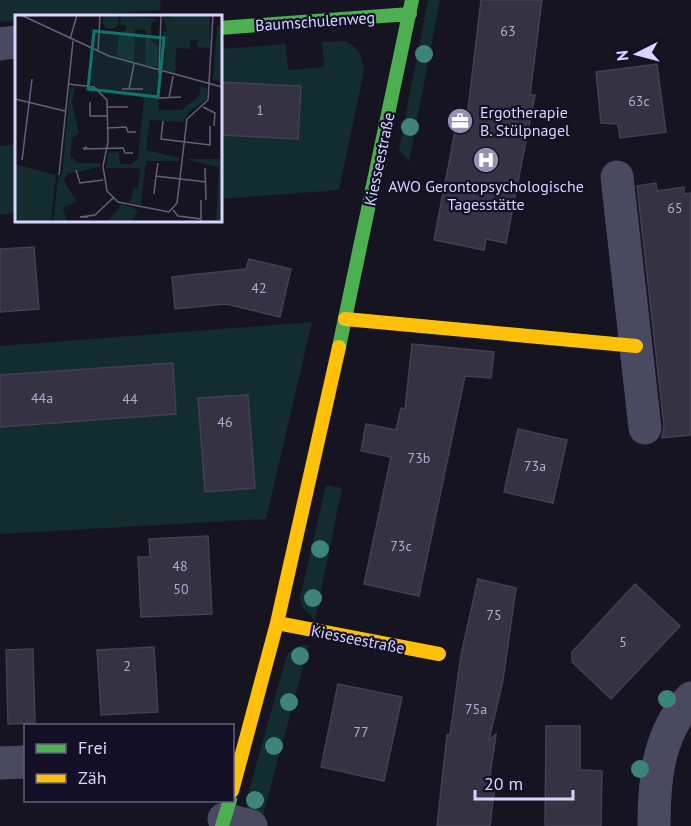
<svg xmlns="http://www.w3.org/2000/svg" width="691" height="826" font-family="'PT Sans',sans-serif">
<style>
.green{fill:#132c2d}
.building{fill:#343243;stroke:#433f54;stroke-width:1.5}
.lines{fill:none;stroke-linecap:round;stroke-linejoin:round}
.street{stroke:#4a4962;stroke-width:33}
.fast{stroke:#4caf50;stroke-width:14}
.slow{stroke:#ffc107;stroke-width:14}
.tree{fill:#3e8478}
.labels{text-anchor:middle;stroke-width:4.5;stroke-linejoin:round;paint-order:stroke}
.number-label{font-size:14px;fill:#b0acd0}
.street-label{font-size:16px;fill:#d9d4ff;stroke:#130f26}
.poi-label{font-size:16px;fill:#d9d4ff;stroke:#130f26;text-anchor:start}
.inset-road{fill:none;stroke:#64617a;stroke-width:1.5}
.view{fill:#0f766e;fill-opacity:0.15;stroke:#0f766e;stroke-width:3}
.inset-edge{fill:none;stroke:#d9d4ff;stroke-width:3}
</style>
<rect width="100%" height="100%" fill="#161421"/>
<path class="green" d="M0 0H160L161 10 73 16H16V21L0 22Z
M428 0H440L409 161 399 149Z
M344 41C358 45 363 57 364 71L339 190 221 199V49L286 44 288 70 324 67 322 42Z
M16 144V213L0 215V146Z
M312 322 266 519 0 534V346Z
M326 485 342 488 315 620 302 607 300 598Z
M302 645H309L262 819 247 809 246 801 287 655 294 648Z"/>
<path class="building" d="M481 0H542L530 95H535L506 243 486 239 484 250 434 240 458 116 467 118Z
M657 64 666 132 620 138 618 124 601 123 596 72Z
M220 82 301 86 298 139 220 135Z
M656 183 657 191 684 187V194L691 193V435L662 438 664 426 637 186Z
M34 247 39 309 0 312V249Z
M249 259 291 269 280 317 226 304 175 309 172 277 246 269Z
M412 344 494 352 491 378 465 376 419 596 364 584 391 457 361 451 366 424 396 430 401 408 405 409Z
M173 363 176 414 0 427V375Z
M248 395 255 488 205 492 198 398Z
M518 429 567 440 553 503 504 492Z
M208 536 212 614 141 617 138 557H150L149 539Z
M478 579 516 588 503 680 489 740 496 734 489 782 495 783 490 826H437L447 735H450L461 655Z
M635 584 680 626 611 699 572 662V652Z
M154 647 158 712 101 715 97 650Z
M33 649 35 723 8 724 6 650Z
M338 684 402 697 384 781 321 767Z
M546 726H580V770L602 771 601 826H545Z"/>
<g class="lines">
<path class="street" d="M0 44 16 42
M617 177 645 428
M0 763 26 762
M224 819 251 826
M654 826C654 779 658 734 691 698"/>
<path class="fast" d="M220 28 410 14
M339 347 412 0
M222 826 230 800"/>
<path class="slow" d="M345 319 636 346
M277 623 439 654
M232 791 277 623 339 347"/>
</g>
<g class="tree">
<circle cx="424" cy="54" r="9"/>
<circle cx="410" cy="127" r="9"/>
<circle cx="320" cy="549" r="9"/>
<circle cx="313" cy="598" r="9"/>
<circle cx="300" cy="656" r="9"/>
<circle cx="667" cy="699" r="9"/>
<circle cx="289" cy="702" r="9"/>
<circle cx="274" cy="746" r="9"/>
<circle cx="640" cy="769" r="9"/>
<circle cx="255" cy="800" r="9"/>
</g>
<defs>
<g id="office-disc" transform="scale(1.35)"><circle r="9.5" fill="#9591b1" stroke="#130f26"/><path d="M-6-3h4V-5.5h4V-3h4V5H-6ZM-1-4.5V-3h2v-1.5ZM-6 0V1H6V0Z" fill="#fff"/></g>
<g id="hospital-disc" transform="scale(1.35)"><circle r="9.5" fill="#9591b1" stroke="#130f26"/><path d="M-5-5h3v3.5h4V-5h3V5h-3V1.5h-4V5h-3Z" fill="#fff"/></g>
</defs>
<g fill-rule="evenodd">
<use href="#office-disc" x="460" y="121"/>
<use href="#hospital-disc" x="486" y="160"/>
</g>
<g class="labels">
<g class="number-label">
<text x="508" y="36">63</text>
<text x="639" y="106">63c</text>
<text x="260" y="115">1</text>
<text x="675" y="213">65</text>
<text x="259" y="293">42</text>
<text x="42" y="403">44a</text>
<text x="130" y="404">44</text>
<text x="225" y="427">46</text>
<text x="419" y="463">73b</text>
<text x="535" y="471">73a</text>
<text x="401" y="551">73c</text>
<text x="180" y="571">48</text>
<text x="181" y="594">50</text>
<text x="494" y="620">75</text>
<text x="623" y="647">5</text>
<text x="127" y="671">2</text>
<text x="476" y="714">75a</text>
<text x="361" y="737">77</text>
</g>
<g class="street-label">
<text transform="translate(315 21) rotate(-4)" y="6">Baumschulenweg</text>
<text transform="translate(379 159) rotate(-78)" y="6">Kiesseestraße</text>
<text transform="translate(358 639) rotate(11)" y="6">Kiesseestraße</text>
</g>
<g class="poi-label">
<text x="480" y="118">Ergotherapie<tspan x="480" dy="18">B. Stülpnagel</tspan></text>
<text x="486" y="192" text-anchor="middle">AWO Gerontopsychologische<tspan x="486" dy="18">Tagesstätte</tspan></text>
</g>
</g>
<g transform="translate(15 15)">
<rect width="207" height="207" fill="#161421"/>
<path d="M88 6a8 8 0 1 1 16 0a8 8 0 1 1-16 0ZM106 0 142 4 136 8V26L143 31 142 52 130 50 131 15H120L119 47 102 41 104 18 111 15V10H105ZM157 0H195V33L182 32 183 25H176L175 32 181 34 161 33 160 59 146 53 151 51 146 49 150 39 147 16 152 17 148 1 156 3ZM202 11H207V68L198 64ZM186 71 192 73 191 85 174 97 169 107 135 105 131 135 165 143 164 146H131L126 190 115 188 119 172 123 173 125 153H91L93 138 104 137 105 149H117L123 143 129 82H143L144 95H167L184 81ZM60 72 57 88 64 118 57 123 55 140 62 148H85V152L52 159 49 166 62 187 48 193 52 207H38L43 163 47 160 55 73ZM170 144H207L206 207H201L204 152ZM0 149 41 160 36 207H0ZM107 189 123 195 117 207H92Z" fill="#132c2d"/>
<path class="inset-road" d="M6 0 94 41 207 72M55 24 62 0M83 37 85 0M144 58 146 0M53 69 79 72 92 85 93 127 88 151 92 176 103 187 154 197 162 188 172 104 193 85 198 0M107 74H128M114 74 119 49M144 83 166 82M154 83 158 61M0 84 50 96M75 87V101H93M93 92H113M188 92 200 98 199 111M148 106 146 124 195 130V111M93 113 111 112 113 117H121M72 132 68 134 108 133 110 138H118M7 145 17 64M143 148 141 161 191 167M190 153 191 185M61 155 65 168 88 165M44 160 58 26M139 179 141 161M186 185V204M158 195 163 201 186 204V207M73 202H65L80 200 98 183"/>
<path class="view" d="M79 16 149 23 143 82 73 74Z"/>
<rect width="207" height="207" class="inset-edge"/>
</g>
<rect x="24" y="724" width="210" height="78" fill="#130f26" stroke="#625e7d" stroke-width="1.5"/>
<rect x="36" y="744" width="30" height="9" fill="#4caf50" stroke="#625e7d" stroke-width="1.5"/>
<text x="78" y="754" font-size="18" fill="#d9d4ff">Frei</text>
<rect x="36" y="774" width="30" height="9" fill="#ffc107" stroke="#625e7d" stroke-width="1.5"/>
<text x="78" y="784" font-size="18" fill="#d9d4ff">Zäh</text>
<g transform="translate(637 54) rotate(264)" stroke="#130f26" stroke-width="4.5" paint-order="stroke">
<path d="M0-4.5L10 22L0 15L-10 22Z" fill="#d9d4ff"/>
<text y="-9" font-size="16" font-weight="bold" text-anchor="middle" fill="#d9d4ff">N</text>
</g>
<path d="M475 790v9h98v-9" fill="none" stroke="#d9d4ff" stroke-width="3"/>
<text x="484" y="790" font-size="18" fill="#d9d4ff" stroke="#130f26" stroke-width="4.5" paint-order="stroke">20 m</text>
</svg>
